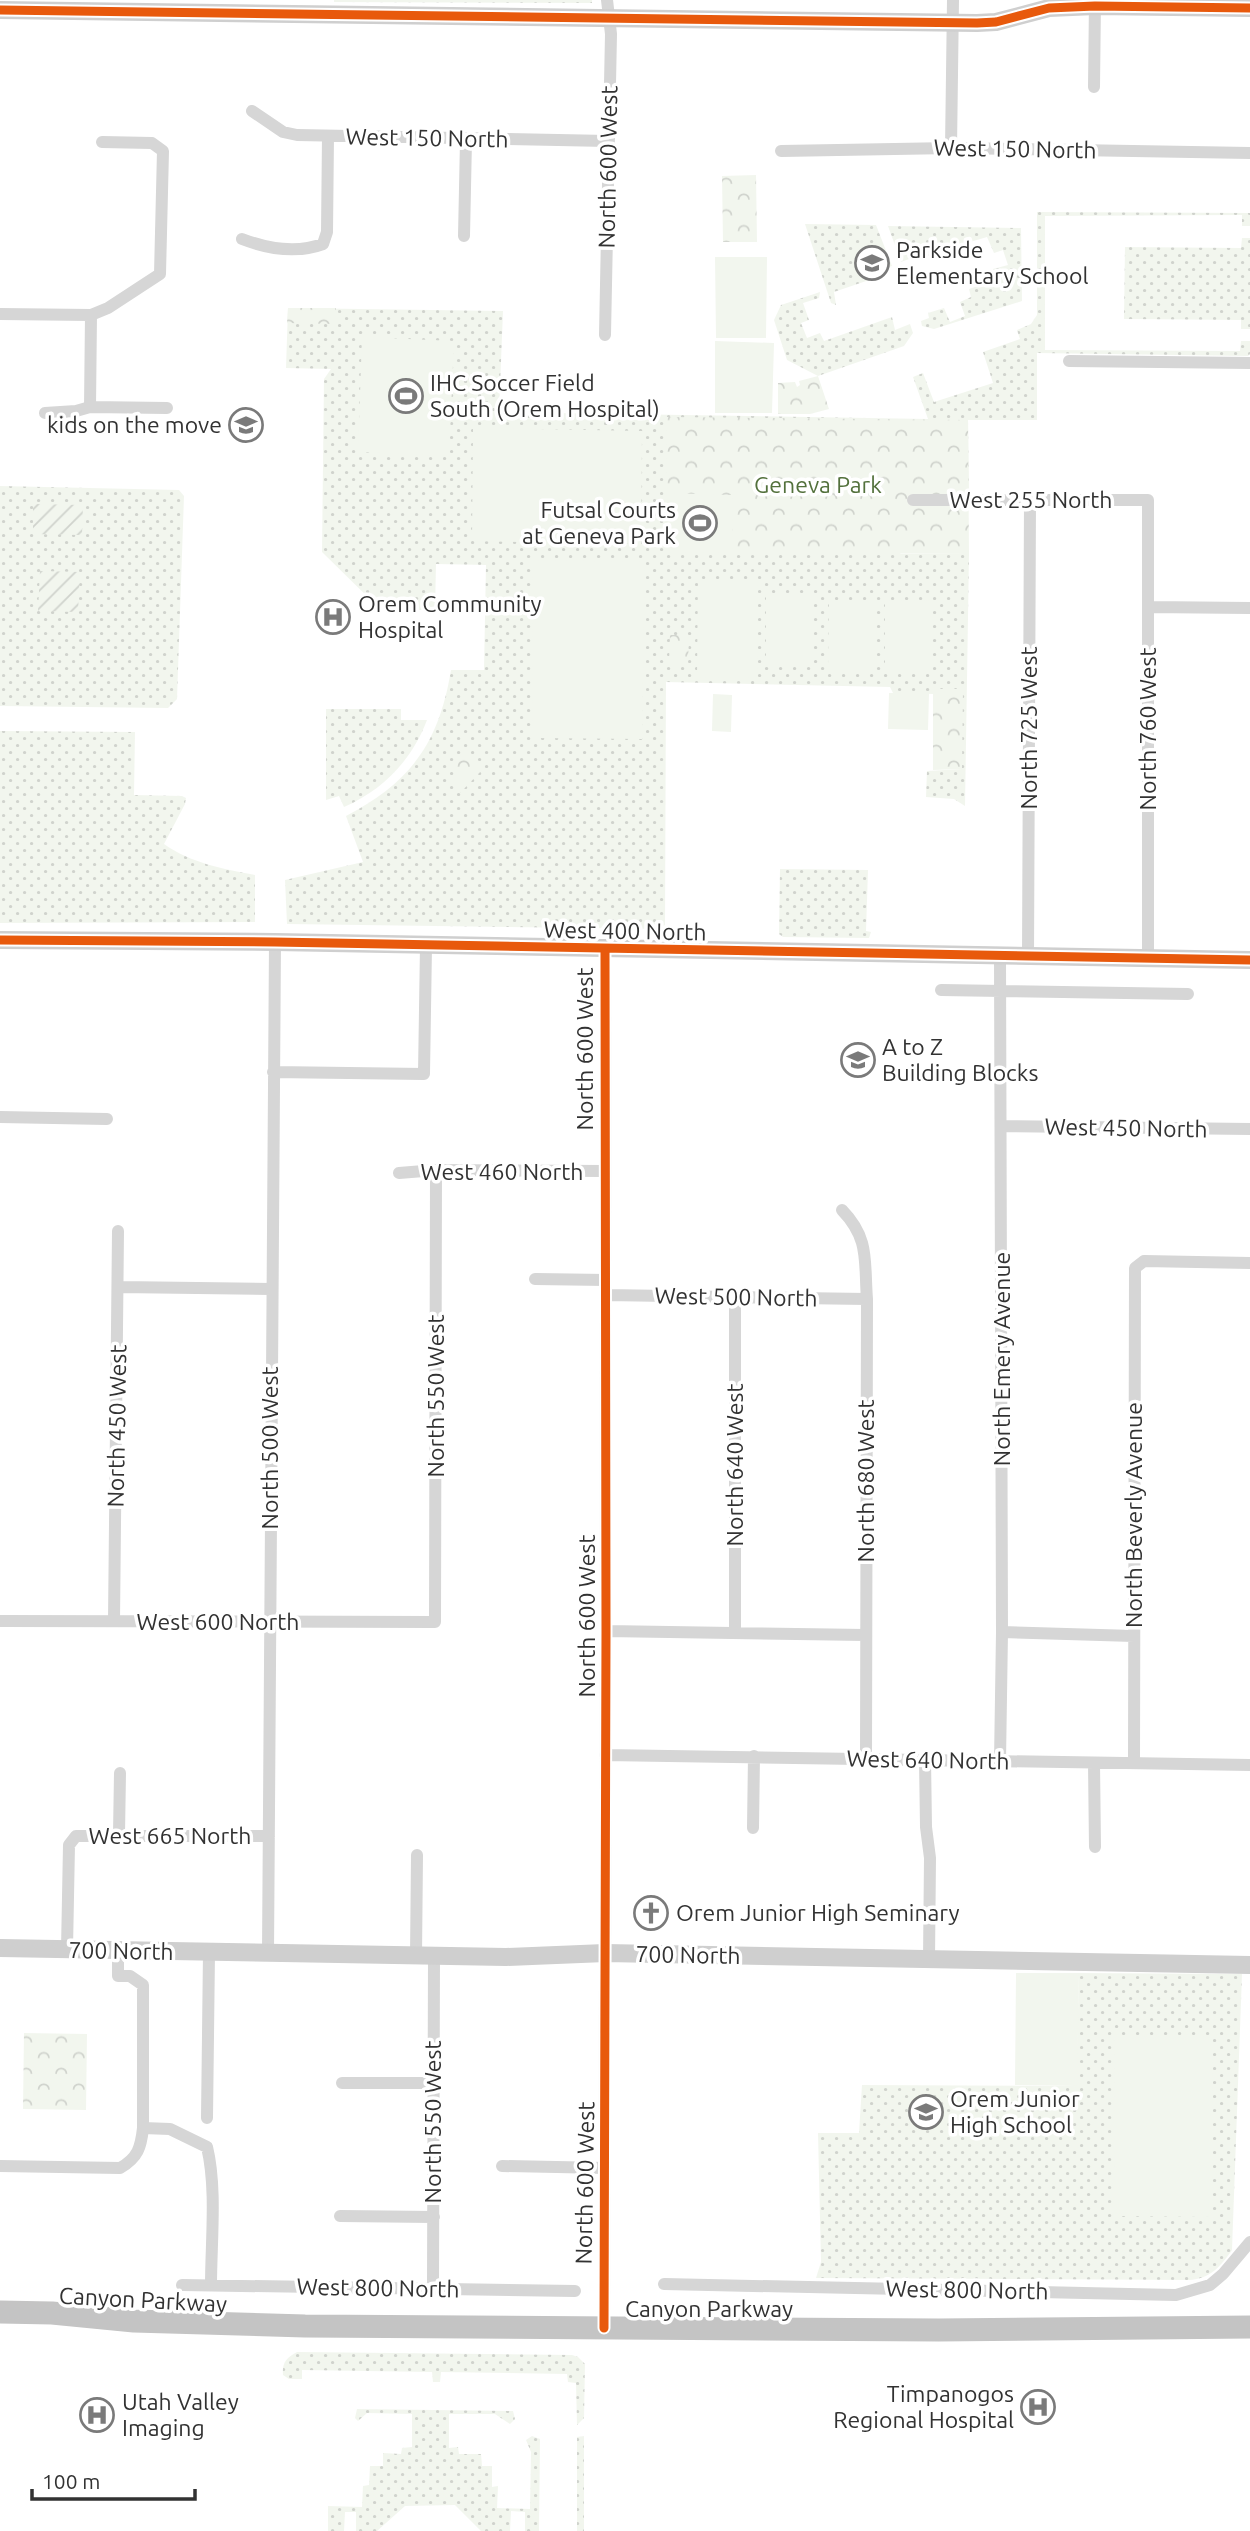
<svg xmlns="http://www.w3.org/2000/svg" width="1250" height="2531" font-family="Ubuntu,sans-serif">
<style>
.grass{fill:url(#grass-dots)}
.park{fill:url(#park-crowns)}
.garden{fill:url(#garden-furrows)}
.pitch{fill:#f2f6ee}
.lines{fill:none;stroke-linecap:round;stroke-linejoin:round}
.street{stroke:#d6d6d6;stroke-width:12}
.secondary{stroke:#cfcfcf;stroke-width:18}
.highway{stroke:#c4c4c4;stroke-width:23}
.cycleway-casing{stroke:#fff;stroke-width:13}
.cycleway{stroke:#e8590c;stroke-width:9}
.labels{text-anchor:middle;stroke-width:7;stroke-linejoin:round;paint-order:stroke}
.street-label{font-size:23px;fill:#323232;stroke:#fff}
.poi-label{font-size:23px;fill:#323232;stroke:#fff;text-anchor:start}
.park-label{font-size:23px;fill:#53713c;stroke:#fff}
</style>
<defs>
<pattern id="grass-dots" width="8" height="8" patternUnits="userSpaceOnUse" patternTransform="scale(1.75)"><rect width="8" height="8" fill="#f2f6ee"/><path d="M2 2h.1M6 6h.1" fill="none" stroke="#d0d3cd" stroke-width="1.8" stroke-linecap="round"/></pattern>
<pattern id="park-crowns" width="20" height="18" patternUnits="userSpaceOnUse" patternTransform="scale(1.75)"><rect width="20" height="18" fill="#f2f6ee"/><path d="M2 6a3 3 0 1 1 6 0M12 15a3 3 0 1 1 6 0" fill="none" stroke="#d0d3cd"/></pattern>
<pattern id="garden-furrows" width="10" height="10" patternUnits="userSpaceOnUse" patternTransform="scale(1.75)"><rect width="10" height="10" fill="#f2f6ee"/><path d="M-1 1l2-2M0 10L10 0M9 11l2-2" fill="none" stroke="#d0d3cd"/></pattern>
</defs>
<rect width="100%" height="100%" fill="#fff"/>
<path class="grass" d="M334 0H592V3L334 2Z
M1037 212 1250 213V226H1242V215L1045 216V350L1240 351 1241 341H1250V354L1248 356 1037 353V420H968L969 490H957L900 554H969L965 806 954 799 926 797 927 771 962 769 933 690V694L893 693 890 687 666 682 665 929 287 924 285 880 363 862 346 816C411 782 439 743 451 670H484L486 565 436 564 435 610H381L322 552 324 379 331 369 286 368 288 308 503 311 499 412 928 419 913 377 923 373 934 402 993 383 983 352 1020 339 1017 330 1031 324 1037 315Z
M805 224 876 225 892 266 873 272 875 278 834 292 836 305 831 303Z
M888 226 1021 228 1022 301 934 329 922 326 921 321 929 318 928 313 944 308 950 322 965 316 960 302 971 297 969 289 998 279 993 269 1008 265 1003 250 994 253 987 237 970 242 965 257 959 245 916 260 917 256 901 262Z
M1242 238H1250V329H1241V320L1124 319 1125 247 1241 248Z
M820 292 819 298 803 303 809 320 801 323 807 338 820 333 824 341 892 317 895 330 910 324 913 333 904 346 818 376 787 360 774 320 781 305Z
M0 486 179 490 184 496 177 699 168 708 0 706Z
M326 709H401V720H427C412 760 383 790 344 807L339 796 326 800Z
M0 731 135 732 134 795 182 796 186 798 185 804 164 844C191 863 223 869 255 875V922L0 923Z
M780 869 868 870 866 931 871 932 869 938 783 937 779 934Z
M1079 1973 1242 1974 1232 2250C1220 2267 1210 2279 1189 2280L816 2278 821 2262 818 2133H859L862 2085 1076 2086Z
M297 2352 572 2355 578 2357 585 2364 584 2418 577 2425 576 2383 568 2382 567 2374 441 2372 440 2382H433L432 2372 302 2370V2379H289L283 2375C282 2363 286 2358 297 2352Z
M357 2409 513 2411 515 2419 510 2424 495 2414H449V2448L458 2447 459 2454H481L482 2466H492V2487L498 2486 497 2508 530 2509 531 2452 526 2440 532 2436 540 2439 539 2531H525V2512L511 2511 510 2531H481L455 2505 405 2506 377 2531H356V2512H345L344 2531H328V2506L362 2507 363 2486 369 2485 370 2466H383V2453L401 2454 402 2448 412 2447V2414L367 2413 358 2421 355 2418Z
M584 2436V2531H577V2437Z"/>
<path class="park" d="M756 175 757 242H723L722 176Z
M288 308H336V324L287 323Z
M818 376 829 409 810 414H778V383L795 382 797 387 800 385 799 381Z
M667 417 968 420 969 554 666 552Z
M670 635H689L688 664 669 663Z
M933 689H963L962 769 933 770Z
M464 753 482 770 460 793 454 790V765Z
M24 2033 87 2034 86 2110 23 2109Z"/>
<path class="garden" d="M33 504 83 505 82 535 33 534Z
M40 571 80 572 78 612 38 611Z"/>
<path class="pitch" d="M715 257H767L766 338H716Z
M362 337 454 341 449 456 358 452Z
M715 341 774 343 772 413H715Z
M473 428 642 431 641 544 472 541Z
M668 493 733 495 732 553 666 552Z
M533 560 645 562 642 739 532 738Z
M698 580H758L757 678 697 677Z
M766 596H812V666H766Z
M829 600H875L874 670H828Z
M885 600 931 601V670H885Z
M889 693H929L928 730 888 729Z
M713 694 732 695 731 732 712 731Z
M1016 1973H1079L1077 2086 1015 2085Z
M1115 2036 1213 2037 1212 2217 1114 2216Z"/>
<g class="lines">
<path class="street" d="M1094 87 1095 0
M252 111 283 132 297 135 608 141
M951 148 953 0
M781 151 951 148 1250 153
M464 236 466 140
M242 239C268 249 296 254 323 244L327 232 328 136
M0 314 91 315 108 308 160 274 163 151 152 143 102 142
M605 335 611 34 607 0
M1069 361 1250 363
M90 407 91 315
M45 413 76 411 90 407 167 408
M913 500H1148V959
M1148 607 1250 608
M1028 957 1030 500
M941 990 1188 994
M273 1072 424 1074 426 946
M0 1117 107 1119
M1002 1126 1250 1129
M399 1173 436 1170 605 1171
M842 1210C870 1239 864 1261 867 1299L866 1759
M535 1279 606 1280
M119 1287 271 1289
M606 1295 867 1299
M0 1621 435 1622 436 1170
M114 1621 118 1231
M606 1631 865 1635
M1002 1632 1134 1636
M735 1633V1298
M605 1755 1250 1765
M925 1759 926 1827 930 1858 929 1959
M1000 1761 1002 1632 1000 956
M1094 1763 1095 1847
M1134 1763 1135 1268 1144 1261 1250 1263
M753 1828 754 1756
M119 1834 120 1773
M67 1949 69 1845 76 1836H269
M268 1953 275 942
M416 1956 417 1855
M342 2083H433
M207 2118 209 1952
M143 2128 170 2129 207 2147C217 2188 211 2242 211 2285
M0 2166 120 2168C138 2158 141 2147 143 2128V1985L130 1976H118V1951
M502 2166 605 2168
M340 2216 434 2217
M664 2284 1176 2295 1210 2285 1223 2274 1250 2242
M182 2285 575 2291
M433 2289 434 1956
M604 2328 606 1631 605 950"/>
<path class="secondary" d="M0 10 977 23 996 22 1049 8 1095 6 1250 8
M0 940 275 942 1250 960
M0 1948 506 1957 605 1953 1250 1965"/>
<path class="highway" d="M0 2312 52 2313 134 2321 305 2326 939 2330 1250 2327"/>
<g class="cycleway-casing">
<path id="cycleway" d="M0 10 977 23 996 22 1049 8 1095 6 1250 8
M0 940 275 942 1250 960
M604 2328 606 1631 605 950"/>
</g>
<use href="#cycleway" class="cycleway"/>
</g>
<defs>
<g id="school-ring" transform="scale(1.75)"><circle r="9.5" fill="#fff" stroke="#7a7a7a" stroke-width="1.5"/><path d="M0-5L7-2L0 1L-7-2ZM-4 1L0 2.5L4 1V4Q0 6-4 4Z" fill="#7a7a7a"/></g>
<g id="stadium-ring" transform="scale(1.75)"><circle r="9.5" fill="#fff" stroke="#7a7a7a" stroke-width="1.5"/><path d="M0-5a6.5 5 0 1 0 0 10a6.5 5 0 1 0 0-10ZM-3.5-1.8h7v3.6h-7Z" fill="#7a7a7a"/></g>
<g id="hospital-ring" transform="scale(1.75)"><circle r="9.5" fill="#fff" stroke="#7a7a7a" stroke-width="1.5"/><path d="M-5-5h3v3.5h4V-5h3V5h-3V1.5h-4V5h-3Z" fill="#7a7a7a"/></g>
<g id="church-ring" transform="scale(1.75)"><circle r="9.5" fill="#fff" stroke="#7a7a7a" stroke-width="1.5"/><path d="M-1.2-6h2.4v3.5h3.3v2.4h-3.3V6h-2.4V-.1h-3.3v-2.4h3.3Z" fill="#7a7a7a"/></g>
</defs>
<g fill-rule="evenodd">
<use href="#school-ring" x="872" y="263"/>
<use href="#stadium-ring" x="406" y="396"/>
<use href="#school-ring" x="246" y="425"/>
<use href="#stadium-ring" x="700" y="523"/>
<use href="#hospital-ring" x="333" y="617"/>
<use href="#school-ring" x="858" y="1060"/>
<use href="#church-ring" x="651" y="1913"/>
<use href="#school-ring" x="926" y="2112"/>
<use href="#hospital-ring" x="1038" y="2407"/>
<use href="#hospital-ring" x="97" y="2415"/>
</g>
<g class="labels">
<g class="street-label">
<text transform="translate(427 138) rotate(1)" y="8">West 150 North</text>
<text transform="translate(1015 149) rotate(1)" y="8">West 150 North</text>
<text transform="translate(608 167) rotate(-89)" y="8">North 600 West</text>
<text x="1031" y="508">West 255 North</text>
<text transform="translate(1029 728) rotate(-90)" y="8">North 725 West</text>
<text transform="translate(1148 729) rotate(-90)" y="8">North 760 West</text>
<text transform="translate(625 931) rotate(1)" y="8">West 400 North</text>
<text transform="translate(585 1049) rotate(-90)" y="8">North 600 West</text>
<text transform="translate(1126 1128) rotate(1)" y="8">West 450 North</text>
<text x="502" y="1180">West 460 North</text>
<text transform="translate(736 1297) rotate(1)" y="8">West 500 North</text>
<text transform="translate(1002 1359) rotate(-90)" y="8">North Emery Avenue</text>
<text transform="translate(436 1396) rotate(-90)" y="8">North 550 West</text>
<text transform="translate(117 1426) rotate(-89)" y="8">North 450 West</text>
<text transform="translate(270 1448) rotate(-90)" y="8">North 500 West</text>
<text transform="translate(735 1465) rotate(-90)" y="8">North 640 West</text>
<text transform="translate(866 1481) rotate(-90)" y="8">North 680 West</text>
<text transform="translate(1134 1515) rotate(-90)" y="8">North Beverly Avenue</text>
<text transform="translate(587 1616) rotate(-90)" y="8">North 600 West</text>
<text x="218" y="1630">West 600 North</text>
<text transform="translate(928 1760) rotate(1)" y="8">West 640 North</text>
<text x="170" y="1844">West 665 North</text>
<text transform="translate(121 1951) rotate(1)" y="8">700 North</text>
<text transform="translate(688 1955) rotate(1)" y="8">700 North</text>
<text transform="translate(433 2122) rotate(-90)" y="8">North 550 West</text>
<text transform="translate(585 2183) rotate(-89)" y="8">North 600 West</text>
<text transform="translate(378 2288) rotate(1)" y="8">West 800 North</text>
<text transform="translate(967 2290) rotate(1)" y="8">West 800 North</text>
<text transform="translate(143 2300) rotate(3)" y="8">Canyon Parkway</text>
<text x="709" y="2317">Canyon Parkway</text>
</g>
<g class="poi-label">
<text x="896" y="258">Parkside<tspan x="896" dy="26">Elementary School</tspan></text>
<text x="430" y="391">IHC Soccer Field<tspan x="430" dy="26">South (Orem Hospital)</tspan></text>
<text x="222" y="433" text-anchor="end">kids on the move</text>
<text x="676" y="518" text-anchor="end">Futsal Courts<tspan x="676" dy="26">at Geneva Park</tspan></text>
<text x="358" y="612">Orem Community<tspan x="358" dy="26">Hospital</tspan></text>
<text x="882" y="1055">A to Z<tspan x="882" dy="26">Building Blocks</tspan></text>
<text x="676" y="1921">Orem Junior High Seminary</text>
<text x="950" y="2107">Orem Junior<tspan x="950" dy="26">High School</tspan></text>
<text x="1014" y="2402" text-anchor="end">Timpanogos<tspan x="1014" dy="26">Regional Hospital</tspan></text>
<text x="122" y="2410">Utah Valley<tspan x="122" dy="26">Imaging</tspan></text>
</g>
<g class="park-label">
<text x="818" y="493">Geneva Park</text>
</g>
</g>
<path d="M32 2489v10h163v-10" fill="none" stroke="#323232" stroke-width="3.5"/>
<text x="42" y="2489" font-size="21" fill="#323232" stroke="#ffffff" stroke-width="5" paint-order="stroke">100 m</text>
</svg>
